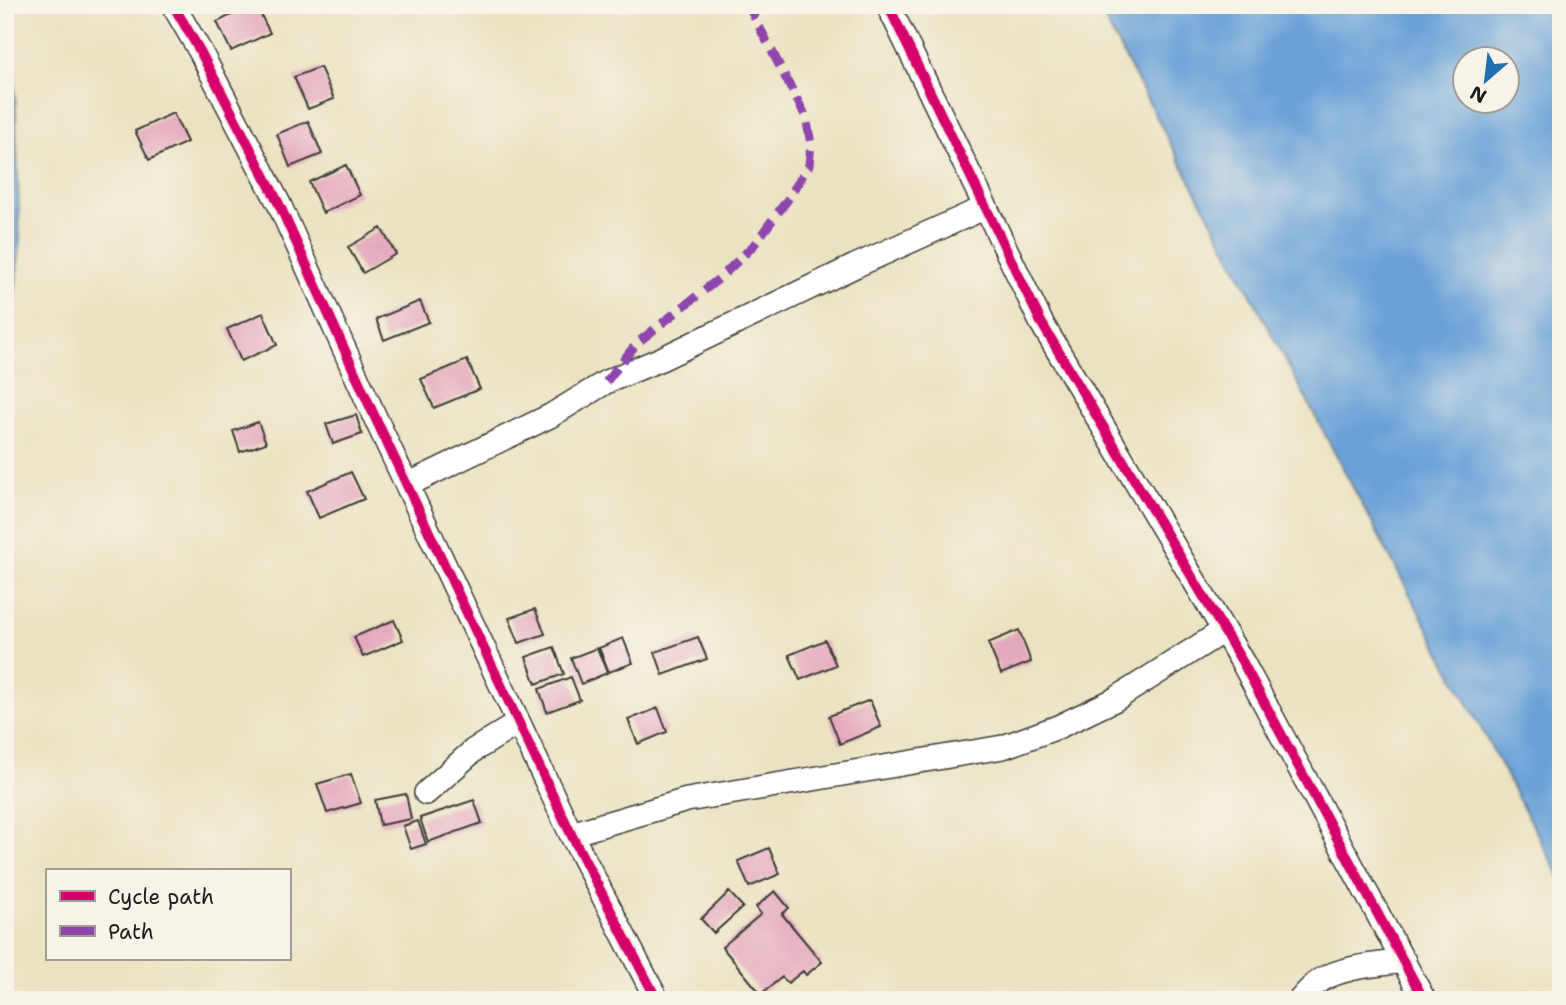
<svg xmlns="http://www.w3.org/2000/svg" width="1566" height="1005" font-family="'Shantell Sans',sans-serif">
<style>
.water{fill:#69a1d8;stroke:#425e7a;stroke-width:2;fill-rule:evenodd}
.building{fill:#e5a9bd}
.lines{fill:none;stroke-linecap:round;stroke-linejoin:round}
.minor-casing{stroke:#3b3a35;stroke-width:26}
.minor{stroke:#fff;stroke-width:23}
.quiet{stroke:#8e44ad;stroke-width:9;stroke-dasharray:18 9;stroke-linecap:butt}
.cycleway-casing{stroke:#f7f3e8;stroke-width:15}
.cycleway{stroke:#d6006c;stroke-width:10}
</style>
<rect width="100%" height="100%" fill="#f7f3e8"/>
<filter id="ink" filterUnits="userSpaceOnUse"><feTurbulence type="fractalNoise" baseFrequency=".0143" numOctaves="2"/><feDisplacementMap in="SourceGraphic" scale="14" xChannelSelector="R" yChannelSelector="G"/><feConvolveMatrix kernelMatrix="1 2 1 2 8 2 1 2 1" color-interpolation-filters="sRGB"/></filter>
<filter id="wash" filterUnits="userSpaceOnUse"><feTurbulence type="fractalNoise" baseFrequency=".00686" numOctaves="4" result="noise"/><feDisplacementMap in="SourceGraphic" scale="28" xChannelSelector="R" yChannelSelector="G"/><feGaussianBlur stdDeviation="1.57" result="paint"/><feColorMatrix in="noise" values="0 0 0 0 0 0 0 0 0 0 0 0 0 0 0 0 0 1.4 0 .05"/><feComposite in="paint" operator="in"/></filter>
<g filter="url(#wash)">
<rect width="100%" height="100%" fill="#eae2c0"/>
<path class="water" d="M1097 5H1561V879ZM1464 60H1506V102H1464Z
M5 11 13 30 20 243 9 354 5 362Z"/>
<g id="blocks">
<path class="building" d="M252 5H256L270 33 231 51 217 22Z
M320 67 334 99 308 109 294 77Z
M173 113 187 142 149 160 135 131Z
M308 121 322 154 290 167 277 134Z
M346 165 360 195 323 213 309 182Z
M381 228 396 254 363 273 348 247Z
M420 301 429 322 384 340 376 319Z
M263 313 277 345 241 361 227 329Z
M467 360 480 389 434 408 421 379Z
M356 415 362 434 333 444 326 424Z
M258 422 266 443 240 452 233 431Z
M351 472 364 499 319 518 307 491Z
M535 609 545 634 519 643 509 618Z
M394 620 403 640 363 657 354 637Z
M1019 630 1031 662 1001 674 988 643Z
M698 637 707 659 663 675 655 652Z
M623 638 633 663 609 672 599 648Z
M825 640 836 665 800 680 789 655Z
M554 647 564 674 536 684 526 657Z
M597 648 607 673 581 684 571 658Z
M571 677 580 700 547 712 539 689Z
M870 700 881 727 840 744 829 716Z
M658 708 667 732 638 744 628 720Z
M351 774 361 803 327 813 317 784Z
M406 794 411 819 380 825 375 800Z
M474 800 482 823 428 842 420 818Z
M418 821 426 844 411 849 403 826Z
M769 848 780 874 749 887 738 861Z
M775 891 789 908 782 914 822 962 806 975 803 971 788 983 782 977 761 994 722 947 761 914 756 907Z
M729 892 743 907 714 933 701 919Z"/>
</g>
</g>
<g filter="url(#ink)">
<use href="#blocks" fill-opacity="0" stroke="#3b3a35" stroke-width="2"/>
<g class="lines">
<g class="minor-casing">
<path id="minor" d="M173 5 200 51 279 204 373 413 571 834 657 1000
M888 5 1041 322 1243 663 1424 1000
M407 485 550 416 606 382 661 359 855 266 986 207
M426 793 474 750 518 723
M571 834 687 800 1003 747 1058 727 1114 700 1223 631
M1300 1000C1306 993 1313 985 1321 980 1345 966 1377 965 1404 961"/>
</g>
<use href="#minor" class="minor"/>
<path class="quiet" d="M606 382 637 343 721 277 753 246 788 199 809 165 811 144 806 117 748 5"/>
<g class="cycleway-casing">
<path id="cycleway" d="M173 5 200 51 279 204 373 413 571 834 657 1000
M888 5 1041 322 1243 663 1424 1000"/>
</g>
<use href="#cycleway" class="cycleway"/>
</g>
</g>
<rect width="1566" height="1005" fill="none" stroke="#f7f3e8" stroke-width="28"/>
<rect x="46" y="869" width="245" height="91" fill="#f7f3e8" stroke="#9f9d96" stroke-width="2"/>
<rect x="60" y="891" width="35" height="10" fill="#d6006c" stroke="#9f9d96" stroke-width="2"/>
<text x="108" y="904" font-size="21" fill="#1c1c1c">Cycle path</text>
<rect x="60" y="926" width="35" height="10" fill="#8e44ad" stroke="#9f9d96" stroke-width="2"/>
<text x="108" y="939" font-size="21" fill="#1c1c1c">Path</text>
<g transform="translate(1486 80) rotate(208)"><circle r="33" fill="#f7f3e8" stroke="#9f9d96" stroke-width="2"/>
<path d="M0-5L12 26L0 18L-12 26Z" fill="#1f6fb2"/>
<text y="-10" font-size="19" font-weight="bold" text-anchor="middle" fill="#1c1c1c">N</text>
</g>
</svg>
